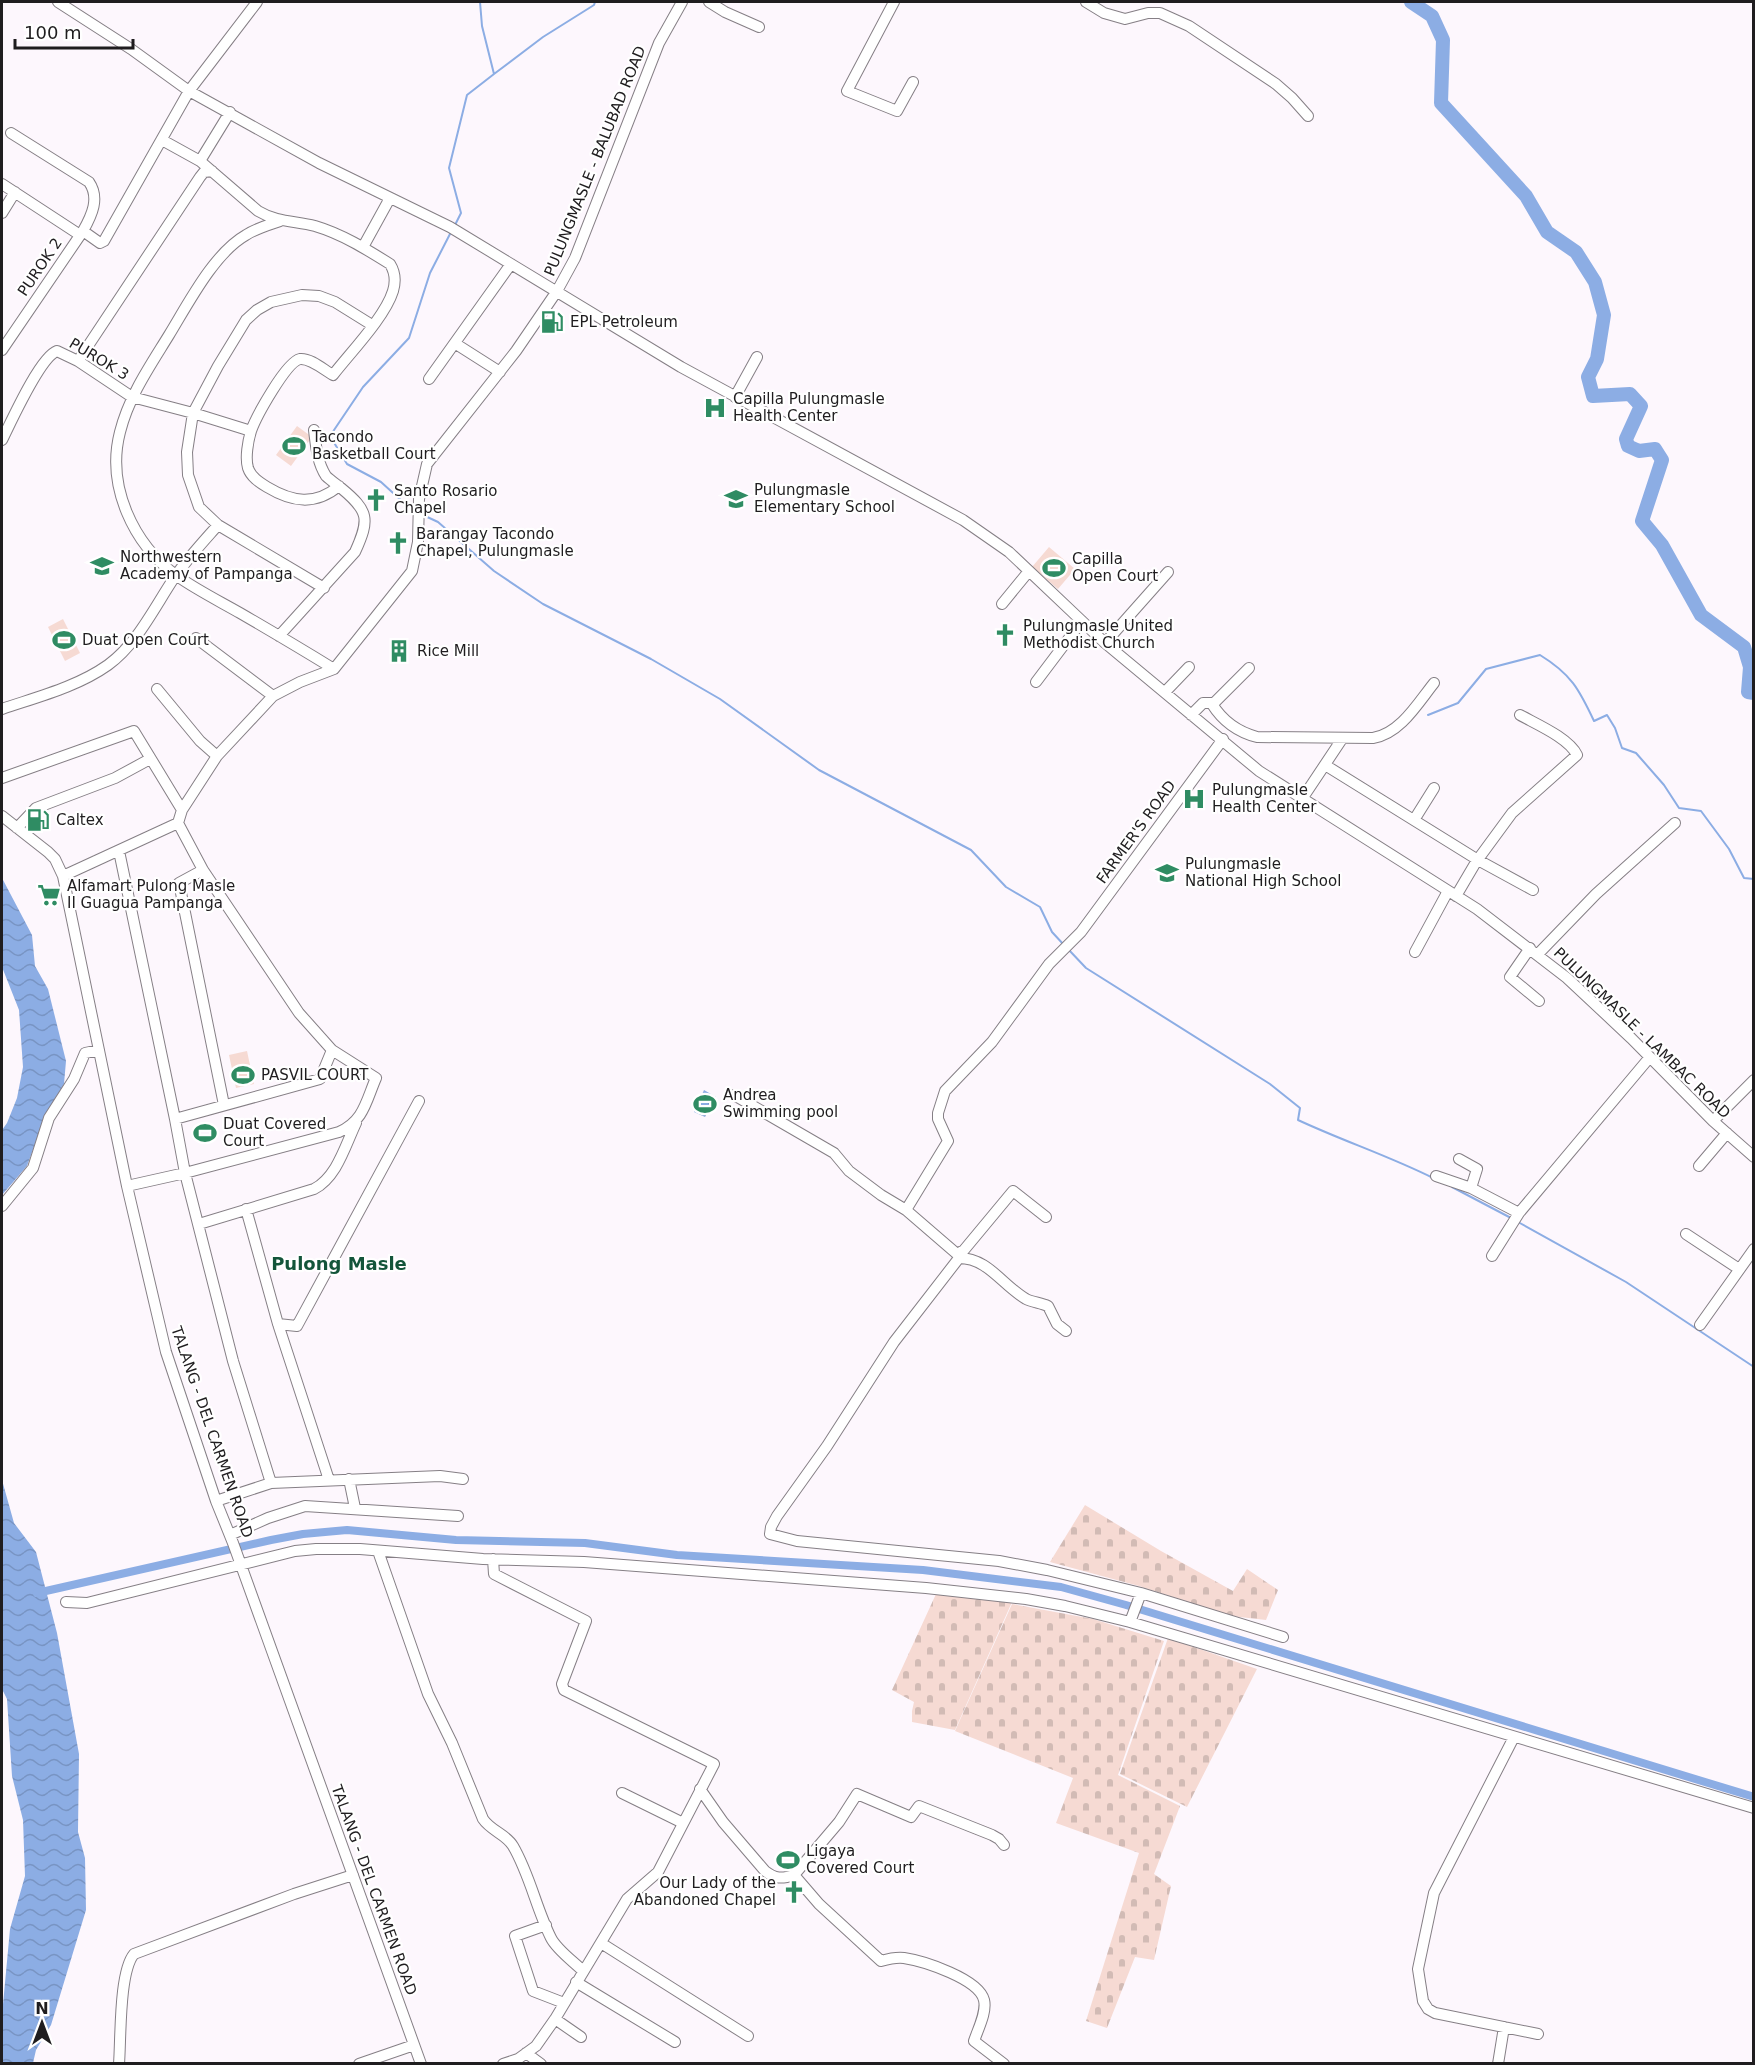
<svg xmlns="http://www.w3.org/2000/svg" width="1755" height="2065" font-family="'DejaVu Sans',sans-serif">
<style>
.cemetery{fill:url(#cemetery-stones)}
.pitch{fill:#f6dad3}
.water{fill:url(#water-waves)}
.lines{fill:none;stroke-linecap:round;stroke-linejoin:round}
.stream{stroke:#8cade4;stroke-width:2}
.canal{stroke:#8cade4;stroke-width:8}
.river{stroke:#8cade4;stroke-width:14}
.minor-casing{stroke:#857f85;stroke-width:12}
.minor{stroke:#fff;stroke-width:10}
.labels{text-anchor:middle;stroke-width:4.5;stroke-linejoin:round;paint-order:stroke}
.street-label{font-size:15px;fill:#1f1d1f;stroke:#fff}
.poi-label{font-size:15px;fill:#1f1d1f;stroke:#fff;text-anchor:start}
.quarter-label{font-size:18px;font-weight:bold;fill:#13553a;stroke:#fff}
</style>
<defs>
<pattern id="cemetery-stones" width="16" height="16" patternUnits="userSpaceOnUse" patternTransform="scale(1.5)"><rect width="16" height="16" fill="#f6dad3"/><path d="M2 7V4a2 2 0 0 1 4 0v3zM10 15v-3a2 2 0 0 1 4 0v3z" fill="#d2bbb5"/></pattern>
<pattern id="water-waves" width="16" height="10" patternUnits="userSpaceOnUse" patternTransform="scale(1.5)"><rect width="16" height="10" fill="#8cade4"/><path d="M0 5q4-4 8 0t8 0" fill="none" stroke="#7894c3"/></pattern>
</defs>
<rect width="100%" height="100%" fill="#fdf7fd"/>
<path class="cemetery" d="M1085 1505 1161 1551 1233 1591 1247 1569 1278 1590 1266 1620 1231 1616 1139 1586 1050 1562Z
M936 1594 1012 1602 955 1730 912 1722V1711L914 1702 892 1690Z
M1012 1604 1093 1619 1164 1641 1118 1775 1180 1806 1154 1874 1171 1886 1154 1960 1135 1957 1107 2028 1086 2021 1139 1853 1056 1823 1073 1778 955 1731Z
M1168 1638 1257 1669 1187 1807 1120 1774Z"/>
<path class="pitch" d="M297 426 312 437 291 466 276 455Z
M1049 547 1075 569 1058 589 1032 567Z
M63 619 80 653 65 661 48 627Z
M247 1051 254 1084 236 1088 229 1055Z"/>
<path class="water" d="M2 878 32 935 35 966 48 989 66 1061 64 1084 44 1120 27 1166 2 1195V1130L7 1123 17 1098 23 1067 19 1010 2 967Z
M704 1090 716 1097 705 1117 694 1112Z
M2 1480 14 1523 36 1552 57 1633 79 1754 78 1832 85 1858 86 1910 51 2025 36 2050 33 2063H2V2015L10 1929 25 1876 23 1820 12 1776 7 1699 2 1689Z"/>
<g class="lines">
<path class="stream" d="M494 74 543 37 594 5 595 2
M455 225 461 213 449 168 467 95 494 74 482 26 480 2
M416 511 403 502 381 482 347 464 330 436 363 387 409 338 430 273 451 232
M423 515 438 522 494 571 543 604 651 659 720 699 819 770 971 850 1006 887 1040 907 1052 932 1064 945
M1428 715 1458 703 1486 669 1540 655C1571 674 1579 689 1594 721L1607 715 1615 728 1622 748 1636 753 1664 785 1679 808 1701 811 1729 849 1744 878 1754 879
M1068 949 1086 968 1270 1084 1300 1108 1298 1120C1343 1141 1389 1156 1433 1178
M1452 1187 1511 1218
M1518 1222 1626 1282 1754 1367"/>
<path class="canal" d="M37 1593 271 1540 303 1534 347 1530 456 1540 585 1543 677 1555 923 1570 1061 1587 1126 1605 1754 1797"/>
<path class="river" d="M1411 2 1432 16 1443 40 1441 103 1526 196 1547 232 1576 252 1595 282 1604 315 1597 359 1588 377 1593 396 1630 394 1641 406 1626 439 1628 446 1639 451 1655 449 1662 460 1642 521 1662 545 1701 615 1744 647 1750 667 1748 692 1754 693"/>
<g class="minor-casing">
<path id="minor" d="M58 2 131 49 189 91 319 163 450 227 681 367 963 520 1009 552 1105 643 1259 771 1477 909 1567 978 1631 1038 1713 1121 1754 1157
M709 2 725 12 759 27
M894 2 847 91 897 111 913 82
M1086 2 1104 13 1125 19 1148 13H1160L1189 26 1276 84 1292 98 1308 116
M162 140 200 161 258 211C276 222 295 221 315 226 342 234 366 249 390 264 395 272 396 281 393 291 385 317 350 353 333 375 324 370 311 358 300 359 286 362 256 417 251 431 248 441 245 458 248 468 251 477 259 482 267 487 292 502 315 506 339 486
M200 161 230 112
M2 184 80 235
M2 213 15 192
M280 221C268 225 257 228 246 235 214 253 188 304 169 335 150 366 129 396 120 432 106 486 133 544 177 576 197 590 219 601 240 613 271 631 303 650 334 669
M83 231 100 243 104 241 189 91 257 2
M363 247 390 198
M456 344 500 372
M2 350 83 231C92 215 100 198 89 182L11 133
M78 361 200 177 204 172 212 171
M429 379 511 264
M735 397 757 357
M2 440C11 422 40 357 57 351L78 361 132 397 193 413 251 431
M324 588 218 525 199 507 188 475 187 452 193 413 218 366 246 320 257 310 271 302 302 295 319 296 335 302 372 325
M1002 604 1029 571
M279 636 355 552C370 519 369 511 341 488 336 484 330 480 326 476 317 462 316 446 314 430
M196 638 273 696
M1105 643 1168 572
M1036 682 1082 621
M157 689 200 741 217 756
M1165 692 1189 667
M1212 704C1222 720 1238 732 1257 737L1373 738C1400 734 1418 703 1434 683
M2 709C37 697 77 687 108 665 137 644 154 608 174 578 187 559 203 542 218 525
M1191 715 1203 703H1214L1249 668
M1325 765 1478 860 1533 890
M2 778 134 731 182 810
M1302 799 1342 739
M2 816 48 852 55 859 63 876 127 1186 166 1352 216 1501 233 1543 421 2064
M1414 820 1434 788
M17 828 36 808 115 778 150 759
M119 851 175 1119 185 1173 233 1361 271 1483
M203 870 179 883 224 1105
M63 876 178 823 182 810 217 756 273 696 300 682 334 669 412 571 418 542 419 499 427 464 516 351 557 291 575 258 659 43 682 2
M1456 896 1476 862 1512 813 1577 755C1569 738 1536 724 1520 715
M1530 948 1510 977 1539 1001
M1415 952 1448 891
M1538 954 1596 894 1675 823
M734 1095 834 1153 849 1171 881 1195 906 1210 957 1254 959 1258 894 1342 827 1446 777 1516 771 1527 770 1534 797 1541 999 1561 1047 1570 1141 1593 1283 1637
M175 1119 320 1079 332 1050
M1713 1121 1754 1080
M1459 1159 1477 1169 1471 1188 1519 1213 1650 1057
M1699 1166 1727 1133
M1436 1176 1471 1188
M127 1186 185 1173 339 1132C364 1121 366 1101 376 1078L332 1050 299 1013 203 870 178 823
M2 1206 33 1168 49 1118 74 1079 85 1053 99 1050
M246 1209 278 1324 329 1480
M906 1210 948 1141 938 1119V1113L945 1091 992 1042 1049 964 1081 932 1223 739
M199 1224 314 1189C337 1177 345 1146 356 1123
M1686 1234 1739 1269
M957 1254 964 1250 1013 1191 1046 1217
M1492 1256 1519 1213
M959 1258C988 1258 1002 1285 1026 1299 1032 1302 1041 1303 1048 1306L1057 1324 1066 1331
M278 1324 297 1326 419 1101
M1700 1325 1754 1249
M349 1479 355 1508
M216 1501 271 1483 440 1476 463 1479
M230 1535 268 1518 305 1506 458 1516
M378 1551 428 1694 452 1743 483 1819C491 1831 506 1834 513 1846 530 1875 536 1908 551 1938 557 1950 573 1961 583 1971
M493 1559 494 1574 586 1621 562 1684 564 1690 714 1764 658 1872 627 1899 555 2019 536 2046 518 2059 503 2064
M66 1602 87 1603 295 1551 316 1549H360L483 1559 584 1562 926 1588 1026 1599 1065 1606 1130 1622 1754 1808
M1130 1622 1141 1593
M1514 1737 1434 1893 1418 1969 1423 2001 1428 2009 1435 2013 1538 2034
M700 1789 723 1822 765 1871C775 1879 782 1879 794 1875
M622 1793 683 1823
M1004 1845 999 1839 992 1835 919 1806 911 1817 857 1794 839 1822 794 1875 819 1904 881 1961C888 1959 896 1957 904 1958 924 1961 979 1979 984 2000 987 2012 978 2029 974 2041L1004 2064
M546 1925 515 1936 533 1991 564 2003
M601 1943 748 2036
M576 1982 675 2042
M555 2019 581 2037
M526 2053 541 2064
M119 2064C121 2038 119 1972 134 1954L294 1894 353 1875
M359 2064 414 2045
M1498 2064 1504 2027"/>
</g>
<use href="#minor" class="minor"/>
</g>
<defs>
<g id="fuel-bare" transform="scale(1.8)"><path d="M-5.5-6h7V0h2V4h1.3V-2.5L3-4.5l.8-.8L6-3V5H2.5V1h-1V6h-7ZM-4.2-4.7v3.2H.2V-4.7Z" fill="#2f8c63" stroke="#fff" stroke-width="2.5" paint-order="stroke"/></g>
<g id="hospital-bare" transform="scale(1.8)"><path d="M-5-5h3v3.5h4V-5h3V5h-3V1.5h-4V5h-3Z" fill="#2f8c63" stroke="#fff" stroke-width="2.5" paint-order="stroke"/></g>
<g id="stadium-bare" transform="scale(1.8)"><path d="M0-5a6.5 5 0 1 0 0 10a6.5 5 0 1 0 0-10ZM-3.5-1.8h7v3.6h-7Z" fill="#2f8c63" stroke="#fff" stroke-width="2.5" paint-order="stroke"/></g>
<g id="school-bare" transform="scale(1.8)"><path d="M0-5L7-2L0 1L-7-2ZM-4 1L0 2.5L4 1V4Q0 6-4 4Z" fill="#2f8c63" stroke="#fff" stroke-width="2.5" paint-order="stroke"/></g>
<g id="church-bare" transform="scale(1.8)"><path d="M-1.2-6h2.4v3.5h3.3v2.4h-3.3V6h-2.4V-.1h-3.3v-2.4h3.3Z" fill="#2f8c63" stroke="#fff" stroke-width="2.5" paint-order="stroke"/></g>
<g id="building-bare" transform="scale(1.8)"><path d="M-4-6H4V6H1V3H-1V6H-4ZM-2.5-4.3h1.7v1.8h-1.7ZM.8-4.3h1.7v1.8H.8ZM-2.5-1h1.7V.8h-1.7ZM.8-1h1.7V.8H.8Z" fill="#2f8c63" stroke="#fff" stroke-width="2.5" paint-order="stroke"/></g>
<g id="supermarket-bare" transform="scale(1.8)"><path d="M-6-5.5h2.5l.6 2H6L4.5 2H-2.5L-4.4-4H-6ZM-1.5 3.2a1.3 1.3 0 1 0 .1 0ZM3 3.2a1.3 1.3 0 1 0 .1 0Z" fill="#2f8c63" stroke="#fff" stroke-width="2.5" paint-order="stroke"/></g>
</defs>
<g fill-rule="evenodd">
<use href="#fuel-bare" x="552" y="322"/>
<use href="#hospital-bare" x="715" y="408"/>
<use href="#stadium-bare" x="294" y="446"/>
<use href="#school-bare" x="736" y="499"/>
<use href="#church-bare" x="376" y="500"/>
<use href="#church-bare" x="398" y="543"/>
<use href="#school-bare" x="102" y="566"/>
<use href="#stadium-bare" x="1054" y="568"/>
<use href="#church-bare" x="1005" y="635"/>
<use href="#stadium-bare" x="64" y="640"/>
<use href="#building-bare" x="399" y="651"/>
<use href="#hospital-bare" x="1194" y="799"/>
<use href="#fuel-bare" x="38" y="820"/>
<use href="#school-bare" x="1167" y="873"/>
<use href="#supermarket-bare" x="49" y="895"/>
<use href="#stadium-bare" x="243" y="1075"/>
<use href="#stadium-bare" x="705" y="1104"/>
<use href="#stadium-bare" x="205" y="1133"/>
<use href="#stadium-bare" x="788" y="1860"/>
<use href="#church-bare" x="794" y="1892"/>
</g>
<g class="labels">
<g class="street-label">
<text transform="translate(595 161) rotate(-68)" y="5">PULUNGMASLE - BALUBAD ROAD</text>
<text transform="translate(40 267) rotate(-56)" y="5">PUROK 2</text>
<text transform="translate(99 359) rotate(31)" y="5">PUROK 3</text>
<text transform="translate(1136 832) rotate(-54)" y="5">FARMER'S ROAD</text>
<text transform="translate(1642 1033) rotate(44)" y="5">PULUNGMASLE - LAMBAC ROAD</text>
<text transform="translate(212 1432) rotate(71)" y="5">TALANG - DEL CARMEN ROAD</text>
<text transform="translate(374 1890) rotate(70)" y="5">TALANG - DEL CARMEN ROAD</text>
</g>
<g class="poi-label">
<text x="570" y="327">EPL Petroleum</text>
<text x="733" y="404">Capilla Pulungmasle<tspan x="733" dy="17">Health Center</tspan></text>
<text x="312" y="442">Tacondo<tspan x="312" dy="17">Basketball Court</tspan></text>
<text x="754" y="495">Pulungmasle<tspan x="754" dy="17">Elementary School</tspan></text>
<text x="394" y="496">Santo Rosario<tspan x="394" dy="17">Chapel</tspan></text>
<text x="416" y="539">Barangay Tacondo<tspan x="416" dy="17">Chapel, Pulungmasle</tspan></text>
<text x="120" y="562">Northwestern<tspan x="120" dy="17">Academy of Pampanga</tspan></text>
<text x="1072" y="564">Capilla<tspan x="1072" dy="17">Open Court</tspan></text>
<text x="1023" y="631">Pulungmasle United<tspan x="1023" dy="17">Methodist Church</tspan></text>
<text x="82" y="645">Duat Open Court</text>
<text x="417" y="656">Rice Mill</text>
<text x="1212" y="795">Pulungmasle<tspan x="1212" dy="17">Health Center</tspan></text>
<text x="56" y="825">Caltex</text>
<text x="1185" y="869">Pulungmasle<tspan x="1185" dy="17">National High School</tspan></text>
<text x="67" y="891">Alfamart Pulong Masle<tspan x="67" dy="17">II Guagua Pampanga</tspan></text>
<text x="261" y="1080">PASVIL COURT</text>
<text x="723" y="1100">Andrea<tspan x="723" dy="17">Swimming pool</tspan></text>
<text x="223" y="1129">Duat Covered<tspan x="223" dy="17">Court</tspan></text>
<text x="806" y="1856">Ligaya<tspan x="806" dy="17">Covered Court</tspan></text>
<text x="776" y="1888" text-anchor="end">Our Lady of the<tspan x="776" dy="17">Abandoned Chapel</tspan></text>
</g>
<g class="quarter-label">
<text x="339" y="1270">Pulong Masle</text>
</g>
</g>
<rect width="1755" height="2065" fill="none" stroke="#1f1d1f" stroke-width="6"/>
<g transform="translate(42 2023)" stroke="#ffffff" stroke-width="4.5" paint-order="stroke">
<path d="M0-4.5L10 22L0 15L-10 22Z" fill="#1f1d1f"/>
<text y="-9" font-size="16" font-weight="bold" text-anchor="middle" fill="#1f1d1f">N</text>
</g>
<path d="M15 39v9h118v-9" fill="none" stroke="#1f1d1f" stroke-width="3"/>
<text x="24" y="39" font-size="18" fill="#1f1d1f" stroke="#ffffff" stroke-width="4.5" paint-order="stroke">100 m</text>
</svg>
